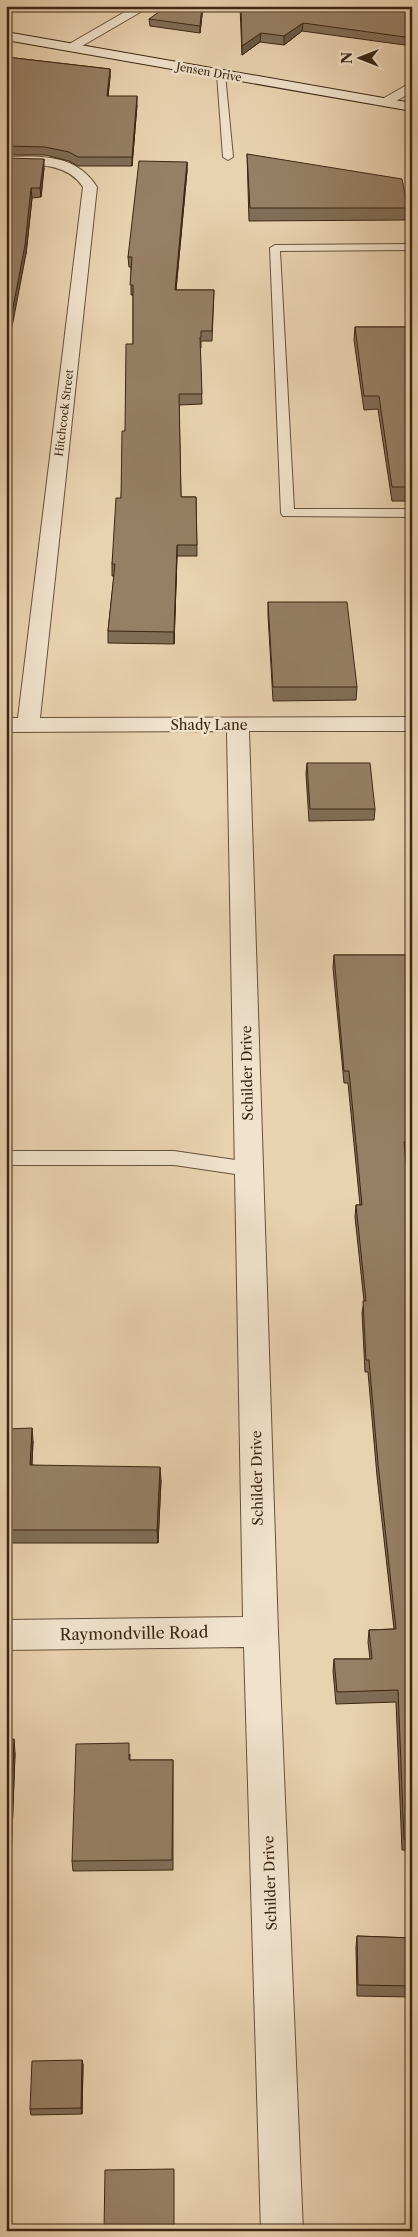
<svg xmlns="http://www.w3.org/2000/svg" width="418" height="2237" font-family="'Libre Caslon Text',serif">
<style>
.lines{fill:none;stroke-linecap:round;stroke-linejoin:round}
.lane-casing{stroke:#67513a;stroke-width:2}
.street-casing{stroke:#67513a;stroke-width:2}
.secondary-casing{stroke:#3c2613;stroke-width:2}
.lane{fill:#f1e2cc;fill-rule:evenodd}
.street{fill:#f1e2cc;fill-rule:evenodd}
.secondary{fill:#f1e2cc;fill-rule:evenodd}
.wall{fill:#816d57;stroke:#3c2613}
.shaded-wall{fill:#695947;stroke:#3c2613}
.building{fill:#967f65;stroke:#3c2613}
.labels{text-anchor:middle;stroke-width:5;stroke-linejoin:round;paint-order:stroke}
.far-street-label{font-size:11px;fill:#3c2613;stroke:#f1e2cc}
.street-label{font-size:14px;fill:#3c2613;stroke:#f1e2cc}
.near-street-label{font-size:16px;fill:#3c2613;stroke:#f1e2cc}
</style>
<rect width="100%" height="100%" fill="#e9d2b0"/>
<filter id="stains"><feTurbulence type="fractalNoise" baseFrequency=".004" numOctaves="4"/><feColorMatrix values="0 0 0 0 .2 0 0 0 0 .09 0 0 0 0 .02 0 0 0 .5 -.17"/></filter>
<radialGradient id="worn" r=".72"><stop offset=".6" stop-color="#630" stop-opacity="0"/><stop offset="1" stop-color="#630" stop-opacity=".3"/></radialGradient>
<g class="lines">
<g class="lane-casing">
<path id="lane" d="M221 71 225 74 233 157 228 160 223 157 217 74Z
M412 244V250L280 251 294 509H412V517L283 516 281 513 270 248 275 245Z
M6 1151H174L249 1162 256 1164 259 1169 256 1174 249 1176 174 1165H6Z"/>
</g>
<g class="street-casing">
<path id="street" d="M135 6H151L75 50H65L64 47Z
M412 82V92L389 105H379L377 102Z
M6 157C42 156 76 154 97 187L40 718 412 717V731H249L278 1632 303 2231H261L244 1647 6 1650V1620L243 1617 227 731 6 732V718H18L83 187C66 161 33 165 6 165Z"/>
</g>
<g class="secondary-casing">
<path id="secondary" d="M6 32 412 103V111L6 40Z"/>
</g>
<use href="#lane" class="lane"/>
<use href="#street" class="street"/>
<use href="#secondary" class="secondary"/>
</g>
<path class="wall" d="M203 6 200 33 150 26 149 19Z
M240 6H412V46L302 31 284 45 260 42 242 55Z
M6 57 110 69V77L108 96 137 105 132 166H78L69 161 45 155H6Z
M247 154 408 208 407 220 249 221Z
M6 158 44 168 41 197 32 198 26 254Z
M187 162V171L176 290H214L212 341H201V348H200L202 404 179 405 181 497H196L197 556H177L174 644 108 643V631L114 576H112V564L121 498 125 431 133 344V295H131V267H129L128 257Z
M355 327H412V501H392L378 409 364 410 354 340Z
M268 602 357 687 356 700 273 701 268 615Z
M307 763 375 809 374 820 309 821 306 774Z
M334 955H412V1154H405L410 1204H412V1850H402L396 1702 336 1704 333 1671 334 1659H370L368 1642 369 1630 394 1629 377 1476 368 1372H365L362 1313 364 1301 355 1217 356 1205H360L348 1083H344L333 968Z
M6 1429 33 1441 32 1465 161 1480 158 1543H6Z
M6 1740 15 1753 10 1887H6Z
M130 1754V1760H173V1870L73 1871 72 1861Z
M357 1936 412 1938V1997L357 1996 356 1947Z
M82 2060 83 2065 82 2114 31 2115 30 2109Z"/>
<path class="shaded-wall" d="M202 6H203L200 33V26Z
M303 23 302 31 284 45V36Z
M261 33 260 42 242 55V46Z
M110 69V77L107 105V96Z
M137 96V105L132 166V157Z
M44 159V168L41 197 40 188Z
M187 162V171L175 300V290Z
M31 188 32 198 26 254 6 358V344Z
M177 545V556L174 644V632Z
M32 1428 33 1441 31 1479 30 1465Z
M160 1467 161 1480 158 1543 157 1530Z
M14 1739 15 1753 10 1887 8 1874Z
M82 2060 83 2065 82 2114 81 2108Z"/>
<path class="building" d="M167 6H202L200 26 149 19Z
M241 6H412V38L303 23 284 36 261 33 242 46Z
M6 57 110 69 107 96H137L132 157H78L69 152 45 147 6 146Z
M247 154 402 179 408 208H250Z
M6 158 44 159 40 188H31L25 245 6 344Z
M139 161 187 162 175 290H214L212 331H201V337H200L202 394H179L181 497H196L197 545H177L174 632 108 631 115 564H112L116 498H121L122 431H125L126 344H133V285H130L132 257H128Z
M355 327H412V487H392L379 396H364Z
M268 602H347L357 687H273Z
M307 763H370L375 809H310Z
M334 955H412V1141L404 1142 410 1204H412V1839H404L398 1690 337 1692 334 1659H372L369 1630 396 1629 378 1464 369 1360H366L363 1301H366L356 1205H362L349 1071H344Z
M32 1428 30 1465 160 1467 157 1530H6V1429Z
M14 1739 8 1874 6 1875V1740Z
M129 1743V1760H173L172 1860 72 1861 76 1744Z
M357 1936 412 1938V1986L358 1985Z
M82 2060 81 2108 30 2109 32 2061Z
M174 2169V2231H104L105 2170Z"/>
<g class="labels">
<g class="far-street-label">
<text transform="translate(209 72) rotate(10)" y="4">Jensen Drive</text>
<text transform="translate(64 413) rotate(-83)" y="4">Hitchcock Street</text>
</g>
<g class="street-label">
<text x="209" y="730">Shady Lane</text>
<text transform="translate(247 1073) rotate(-91)" y="5">Schilder Drive</text>
<text transform="translate(257 1478) rotate(-91)" y="5">Schilder Drive</text>
<text transform="translate(270 1883) rotate(-92)" y="5">Schilder Drive</text>
</g>
<g class="near-street-label">
<text transform="translate(134 1633) rotate(-1)" y="6">Raymondville Road</text>
</g>
</g>
<rect width="418" height="2237" fill="none" stroke="#e9d2b0" stroke-width="25"/>
<rect x="8" y="8" width="403" height="2222" fill="none" stroke="#3c2613" stroke-width="2.5"/>
<rect x="12" y="12" width="393" height="2212" fill="none" stroke="#3c2613"/>
<g transform="translate(360 58) rotate(270)" stroke="#f1e2cc" stroke-width="4" paint-order="stroke">
<path d="M0-4L9 19L0 12L-9 19Z" fill="#3c2613"/>
<text y="-8" font-size="14" font-weight="bold" text-anchor="middle" fill="#3c2613">N</text>
</g>
<rect width="100%" height="100%" filter="url(#stains)"/>
<rect width="100%" height="100%" fill="url(#worn)"/>
</svg>
